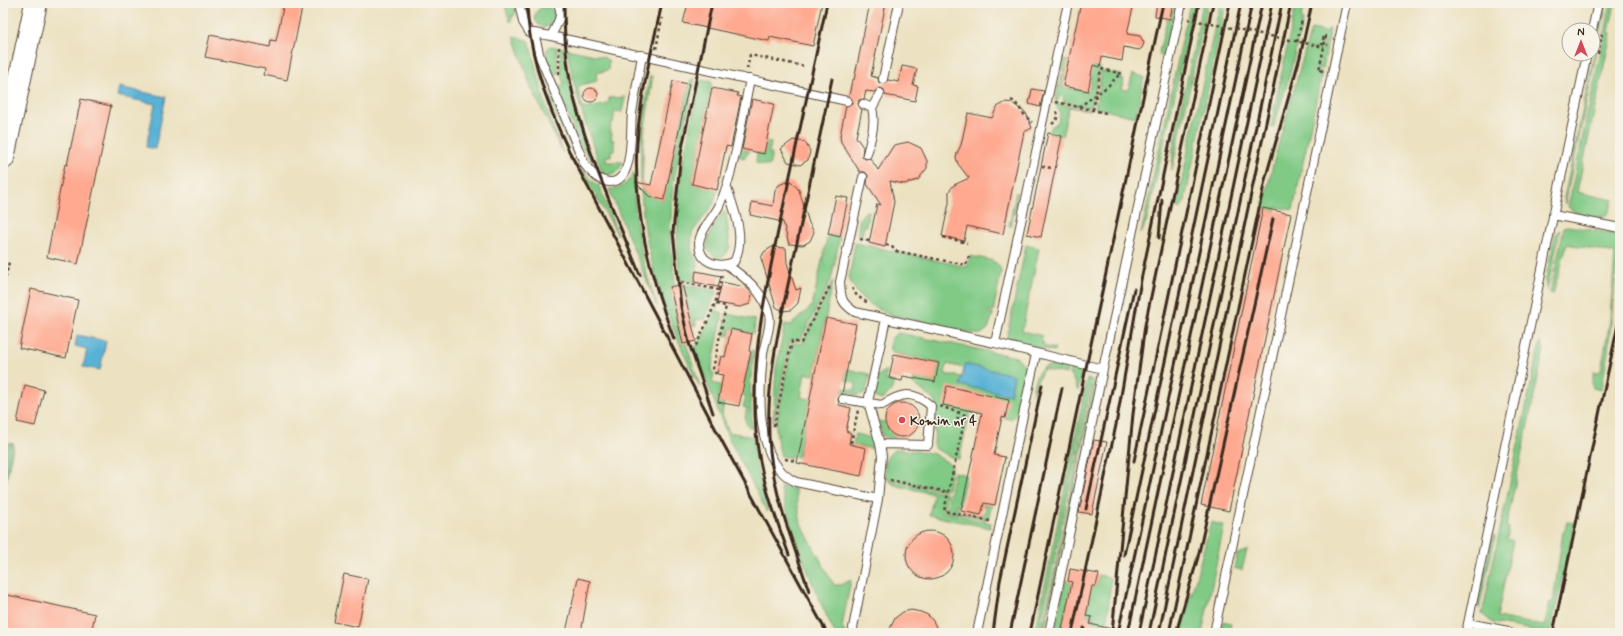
<svg xmlns="http://www.w3.org/2000/svg" width="1623" height="636" font-family="Mynerve,sans-serif">
<style>
.green{fill:#81ca86;stroke:#5e7a52;fill-rule:evenodd}
.forest{fill:#68ae73;stroke:#526c48}
.water{fill:#58b2d6;stroke:#4a6e7a}
.building{fill:#fea990}
.lines{fill:none;stroke-linecap:round;stroke-linejoin:round}
.lane-casing{stroke:#564637;stroke-width:10}
.secondary-casing{stroke:#564637;stroke-width:24}
.path{stroke:#564637;stroke-width:2.5;stroke-dasharray:3 3;stroke-linecap:butt}
.lane{stroke:#fff;stroke-width:8}
.secondary{stroke:#fff;stroke-width:22}
.rail{stroke:#3b2a1e;stroke-width:3}
.path-bridge{stroke:#564637;stroke-width:2.5;stroke-dasharray:3 3;stroke-linecap:butt}
.poi-dot{fill:#d1495b;stroke:#f7f3e8;stroke-width:1.5}
.labels{text-anchor:middle;stroke-width:3;stroke-linejoin:round;paint-order:stroke}
.poi-label{font-size:13px;font-weight:bold;fill:#3b2a1e;stroke:#f7f3e8;text-anchor:start}
</style>
<rect width="100%" height="100%" fill="#f7f3e8"/>
<filter id="ink" filterUnits="userSpaceOnUse"><feTurbulence type="fractalNoise" baseFrequency=".025" numOctaves="2"/><feDisplacementMap in="SourceGraphic" scale="8" xChannelSelector="R" yChannelSelector="G"/><feConvolveMatrix kernelMatrix="1 2 1 2 8 2 1 2 1" color-interpolation-filters="sRGB"/></filter>
<filter id="wash" filterUnits="userSpaceOnUse"><feTurbulence type="fractalNoise" baseFrequency=".012" numOctaves="4" result="noise"/><feDisplacementMap in="SourceGraphic" scale="16" xChannelSelector="R" yChannelSelector="G"/><feGaussianBlur stdDeviation="0.9" result="paint"/><feColorMatrix in="noise" values="0 0 0 0 0 0 0 0 0 0 0 0 0 0 0 0 0 1.4 0 .05"/><feComposite in="paint" operator="in"/></filter>
<g filter="url(#wash)">
<rect width="100%" height="100%" fill="#ece2c2"/>
<path class="green" d="M504 3H513L516 14 513 17 511 15 512 19 510 22Z
M1173 3H1176L1165 55 1161 56 1159 52 1167 19H1170Z
M1190 3H1195L1147 220 1141 234Z
M1203 3H1208L1172 170 1173 147Z
M1220 3H1226L1185 200 1180 209 1176 207Z
M1296 3H1304L1301 19 1303 20 1290 74 1273 129 1271 125Z
M1605 3H1607L1565 204 1564 198Z
M1611 3H1615L1609 32 1611 33 1577 192 1613 200C1611 204 1611 209 1609 212 1601 224 1576 214 1568 207Z
M535 17a10 10 0 1 1 20 0a10 10 0 1 1-20 0Z
M1311 29 1327 32 1328 29H1330L1328 44 1320 43V45L1327 46 1323 69 1318 68 1317 71 1322 72 1293 210 1277 207 1276 211 1263 208 1273 164Z
M514 36 529 41 547 110 563 153 530 85Z
M550 46 557 47 558 74 553 76 546 59 547 49Z
M560 47 564 48C569 89 579 127 594 165L579 143 557 87 564 84 561 75Z
M567 49 603 57 609 61 608 70 596 73 597 81 581 85 578 88 582 106 584 109 605 105 609 102V98L625 97 622 112 615 111 613 123H611L610 133 612 134 611 140H614V150H611V156H606V162H623C619 172 613 176 603 174 588 132 574 93 567 49Z
M1064 60 1100 68 1091 108 1063 102 1064 97 1059 96 1058 101H1055L1061 74 1065 75 1062 87 1089 92 1092 76 1066 70 1065 72 1062 71Z
M1102 71 1122 75 1121 79 1124 80 1122 89 1128 90 1133 74 1144 77 1136 117 1095 108Z
M540 72H542L550 97 552 96 582 168 592 181 599 186 618 235C587 181 560 132 540 72Z
M650 76H652V81L644 134 642 188 649 196 664 200 689 84 693 78 695 79 673 184 670 236 675 285 670 287 683 344 686 343 700 387C689 366 680 345 671 323 638 238 633 166 650 76Z
M700 80 711 82 712 88 692 184 717 189 714 203 692 233 691 249 698 264 694 283 680 280 677 243 678 191 682 166Z
M1055 103 1090 110 1069 107 1062 136 1048 133 1050 128 1058 122 1060 113Z
M743 128 746 129 747 134 744 150 750 151 744 158 739 156 738 152Z
M766 142 771 143 769 153 772 154 769 166 756 163 757 153 764 154Z
M634 172C633 217 641 262 657 306L609 189C622 189 628 183 634 172Z
M1016 192 1017 199 1011 226H1009Z
M869 211 866 226H864L862 236 857 235 860 218 865 212Z
M723 212 726 213 730 247 724 256C720 257 715 258 712 255 699 245 717 223 723 212Z
M1568 226 1620 235 1608 352 1601 390 1593 388 1592 384 1594 372 1601 371 1610 320 1615 253 1567 244 1553 294 1550 293 1564 227Z
M1560 230 1547 291 1545 283 1555 234Z
M828 234 840 237 831 280 800 341 790 340 773 425 776 368 785 324 791 325 812 306Z
M855 243 967 267 970 256C981 259 1001 258 1001 273L993 312 988 311V313L993 314 988 329 981 334H976L887 314 868 303 858 294 849 279Z
M1026 245 1039 248 1022 331 1043 336 1041 342 1044 343 1043 346 1055 349 1054 351 1013 343 1007 336Z
M833 281 814 375 805 373 801 397 810 399 798 457 792 456 791 458 781 456 776 435 780 434 776 433V424L792 343 802 344Z
M682 284 717 291 705 319 695 320 696 325 692 326Z
M718 305 716 311 723 313 711 372 714 373 712 383 721 385 718 402 724 403 722 414 729 432 753 437 757 468 768 511 767 512 728 437 693 347 697 346Z
M727 314 755 320 754 333 730 328 729 336 723 335Z
M899 333 1016 357 1025 365 1027 370 1019 413 1010 419 970 412 959 459 953 458 934 448 936 402 913 383 918 359 891 352C888 344 890 336 899 333ZM926 360 939 363 935 382 922 379ZM947 364 964 368 965 365 1014 375 1010 395 960 385 962 377 945 374Z
M1540 342 1544 349 1506 527 1509 528 1507 539 1513 541 1497 617 1544 626 1550 602H1553L1563 532 1565 530 1567 522 1575 523 1550 633 1493 623 1482 614Z
M752 350 754 351 750 389 752 428C743 425 745 416 747 408L743 407 746 396 742 395Z
M1047 366 1067 368 1066 374 1043 369 1032 393C1034 382 1035 371 1047 366Z
M847 369 869 374 870 377 865 393 858 395 842 392 843 388 855 390 856 383 845 380Z
M1070 369 1082 372 1078 391 1071 375H1069Z
M884 371H887L885 380 895 382 890 392 882 400 874 397 878 376Z
M1087 379 1092 380 1094 392 1044 633H1042L1092 388 1090 387 1039 633H1035Z
M877 421 885 422 891 433 897 436 893 438 883 436Z
M855 434C865 436 876 437 875 449L853 445Z
M897 449 932 453 952 465 948 489 945 490 886 478C883 466 885 454 897 449Z
M954 472 966 475 959 506 955 504 954 506 959 508 958 510 961 512 982 516 984 514 986 507 983 506 984 504 992 506 988 519 946 511Z
M888 480 947 493 943 512 991 523 990 528 929 515 934 494 894 485Z
M780 486 795 489 801 524 834 585H840L851 580 842 626 845 633H835C812 588 793 535 780 486Z
M1211 522 1224 526 1202 633H1181Z
M1493 535 1495 536 1479 609 1478 599Z
M1247 550 1242 570 1234 568 1237 555Z
M1099 575 1111 578 1106 633H1095L1097 623 1092 622 1093 617 1086 615 1092 586H1096Z
M1065 580 1072 582 1061 631 1055 630Z
M1223 621 1231 623 1229 633H1220Z"/>
<path class="forest" d="M3 442 14 444 3 495Z"/>
<path class="water" d="M119 87 166 97 155 149 146 147 155 104 117 96Z
M77 335 106 341 100 370 83 367 87 349 75 346Z
M965 364 1014 375 1010 395 960 385Z"/>
<g id="blocks">
<path class="building" d="M284 3H303L287 80 264 75 265 69 205 57 210 35 270 47 271 40 276 41Z
M688 3H822L813 46 770 37 769 41 683 23Z
M870 3H886L871 76 878 78 879 83 884 84 888 80 899 82 902 66 917 69 913 85 918 86 915 101 885 95 884 90 880 88 874 92 866 91 864 99 859 100 858 104 862 110 856 137 863 147 862 156 865 159 870 158 878 170 894 145 908 142 921 148 927 161V168L918 180 904 184 890 181 894 202 885 247 869 243 877 204 881 205 867 184 868 175 865 172H860L841 142 840 136 846 106 852 103V99L849 96 852 80H854Z
M1081 3H1134L1127 34 1140 36 1144 43 1142 48 1139 50 1124 47 1122 61 1102 57 1100 67 1093 65 1088 91 1063 86Z
M1157 3H1173L1170 19 1155 16Z
M673 81 689 84 664 200 649 196 635 182 651 185Z
M584 95a7 7 0 1 1 14 0a7 7 0 1 1-14 0Z
M712 88 738 93 737 96 741 97 731 147 726 146 717 190 692 184Z
M1032 89 1044 91 1040 107 1029 104Z
M81 99 111 106 78 264 47 257 65 164 67 165Z
M752 99 774 104 764 154 742 149Z
M1006 102 1012 103 1026 113 1032 128 1024 132 1003 234 967 226 964 241 942 236 949 203V191L954 185 969 178 958 164 956 158 957 153 961 145 968 113 992 118 997 107Z
M1048 133 1062 136 1041 237 1027 234Z
M793 140 805 142 810 151 808 160 800 165 788 162 781 149Z
M786 182H792L799 190 809 223 814 232 810 241 803 245 789 244 783 222 750 215 752 202 773 206 775 190 779 185Z
M836 196 848 198 840 237 828 234Z
M1263 208 1291 214 1229 511 1201 505Z
M772 247 786 248 787 263 796 290 801 288 798 303 791 310 783 311 776 307 761 258 764 252Z
M696 271 721 276 718 287 694 282Z
M722 282 740 286 744 285 752 294 750 304 740 307 717 303Z
M682 284 696 341 683 344 670 287Z
M31 289 78 300 66 358 19 348Z
M826 318 856 324 842 394 838 399 839 405 851 408 846 431 851 433 849 444 866 448 861 476 797 463Z
M731 329 752 334 749 351 751 352 739 406 718 402 723 375 717 374 721 356 725 357Z
M894 354 939 363 935 382 903 376 902 381 889 378Z
M25 385 44 390 35 426 17 422Z
M947 386 1009 400 1005 418 1002 417 994 455 1005 457 995 505 984 503 981 515 961 511 982 413 943 405Z
M885 420a17 17 0 1 1 34 0a17 17 0 1 1-34 0Z
M1094 440 1107 442 1092 514 1079 512Z
M906 555a24 24 0 1 1 48 0a24 24 0 1 1-48 0Z
M1070 569 1099 574 1096 586H1092L1086 616 1092 617 1090 624 1112 629V633H1064L1065 630 1062 629 1072 582 1068 581Z
M344 574 368 579 358 627 334 622Z
M578 578 590 581 581 633H573L566 632Z
M3 594 95 614 91 633H3Z
M911 610 921 612 928 615 933 621 939 633H888L895 618 903 612Z"/>
</g>
</g>
<g filter="url(#ink)">
<use href="#blocks" fill-opacity="0" stroke="#564637" stroke-width="1"/>
<g class="lines">
<g class="lane-casing">
<path id="lane" d="M519 3 523 22 530 33H534L540 57 585 165C591 172 598 181 609 182 635 183 630 131 632 113 635 94 639 74 642 55
M1592 30 1598 3
M534 33 551 36C556 26 565 13 557 3
M551 36 847 101
M883 79 899 3
M863 104 872 108C876 123 871 138 867 154
M872 108 880 93
M863 177 840 282C841 298 841 303 855 312L995 343
M727 188C735 211 746 239 734 262 719 268 699 264 699 243 700 230 713 218 719 206 735 171 742 117 750 79
M1553 215 1620 228
M727 265C746 278 764 292 769 315 772 324 764 344 763 354 759 393 754 462 796 482L878 499 853 628 854 633
M1103 369 1182 3
M843 399 882 405C901 393 913 390 931 406L928 445 880 444
M878 499 882 456 880 444 868 402 886 319
M1468 623 1508 631 1509 633
M977 633 1036 354
M1049 633 1103 369 995 343 1068 3
M1214 633 1347 3
M1466 633 1587 54"/>
</g>
<g class="secondary-casing">
<path id="secondary" d="M3 158 36 3"/>
</g>
<path class="path" d="M3 15 5 3
M1297 42 1302 20
M559 47V74
M656 49 662 18
M1598 54 1602 34
M747 69 750 55 803 66
M1323 71 1319 70 1324 47V46L1326 36H1324L1322 44 1328 45
M1011 100 1015 102 1026 117 1032 122
M1056 102 1106 113
M1079 107 1108 86 1121 73
M1093 110 1101 69 1123 74
M1052 124 1056 121 1058 115 1056 110
M1042 166 1051 168
M943 237 967 243
M860 239 869 241
M886 245 891 246 896 251 966 265 969 256
M681 282 719 290C714 309 705 327 696 345L693 346
M852 288 857 296 868 303
M3 289 9 262
M719 290 722 274
M716 304 726 306 713 369 716 374
M940 406 968 416
M959 411 957 424 963 427 944 511 990 521
M774 426 792 341 801 343 830 286
M851 443 858 410
M785 459 796 461
M890 480 948 492"/>
<use href="#lane" class="lane"/>
<use href="#secondary" class="secondary"/>
<path class="rail" d="M527 3C528 54 547 105 569 151L724 445 827 633
M564 3C564 36 566 70 575 102 591 162 617 218 640 275
M662 3C652 49 640 96 637 143 633 211 650 276 674 339
M712 3 681 153 673 232 681 307 689 343 713 413
M1159 238 1162 200
M1134 461 1230 3
M1086 509 1134 289
M789 555C775 515 759 475 756 432 750 353 767 284 783 208 798 139 813 71 827 3
M1124 555 1241 3
M809 591C794 546 775 499 770 451 764 388 779 327 792 266 805 204 819 141 832 79
M993 633 1000 581 1042 385
M1010 633 1062 388
M1030 633 1163 3
M1072 633 1116 425 1141 280 1199 3
M1083 633 1084 628
M1112 633 1133 414 1145 325 1213 3
M1118 633 1252 3
M1128 633 1262 3
M1139 633 1272 3
M1149 633 1282 3
M1159 633 1291 3
M1169 633 1265 180 1300 57 1312 3
M1176 633 1198 557 1273 219
M1553 633 1620 315"/>
<path class="path-bridge" d="M1188 19 1324 47"/>
</g>
</g>
<circle class="poi-dot" cx="902" cy="420" r="4"/>
<g class="labels">
<g class="poi-label">
<text x="910" y="425">Komin nr 4</text>
</g>
</g>
<rect width="1623" height="636" fill="none" stroke="#f7f3e8" stroke-width="16"/>
<g transform="translate(1581 42)"><circle r="19" fill="#f7f3e8" stroke="#aca397"/>
<path d="M0-3L7 15L0 10L-7 15Z" fill="#d1495b"/>
<text y="-6" font-size="11" font-weight="bold" text-anchor="middle" fill="#3b2a1e">N</text>
</g>
</svg>
